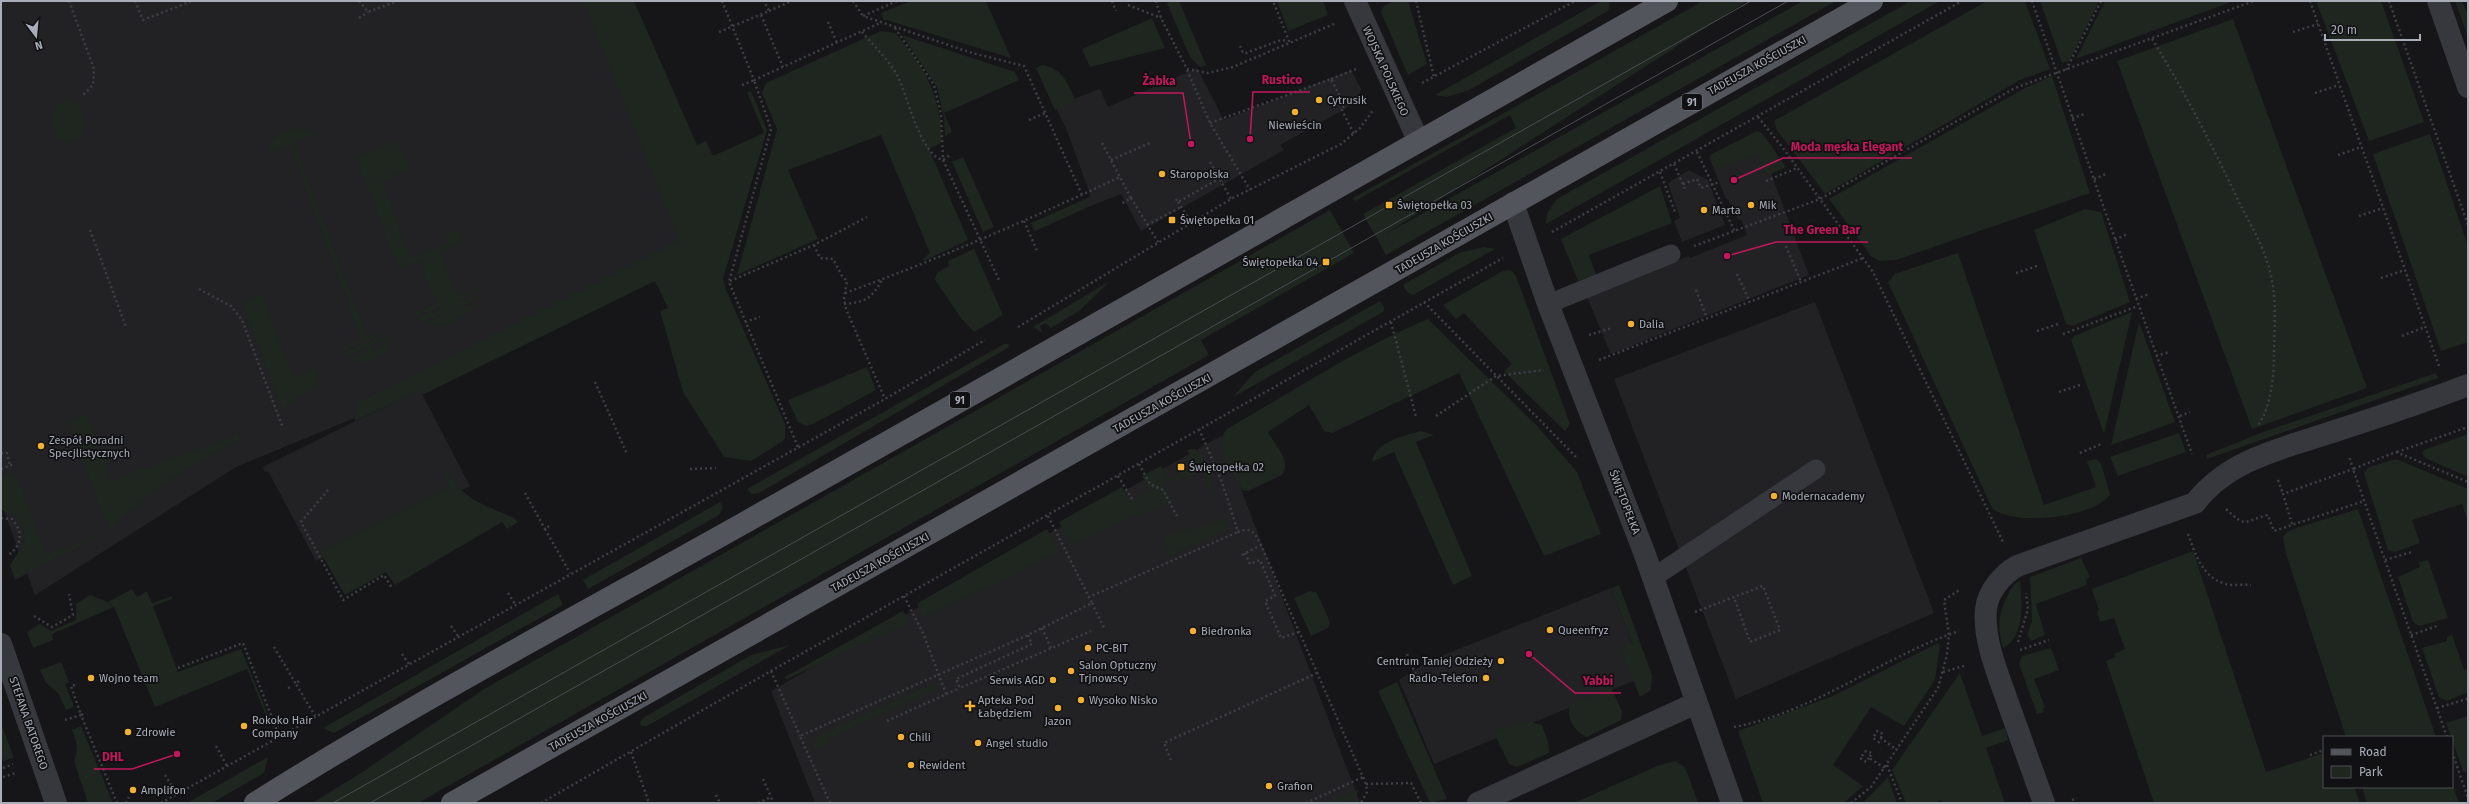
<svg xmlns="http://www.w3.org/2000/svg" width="2469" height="804" font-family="'Fira Sans',sans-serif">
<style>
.built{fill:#222225}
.green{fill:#1e261f}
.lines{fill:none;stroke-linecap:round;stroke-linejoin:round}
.path{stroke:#3d3f44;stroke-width:2.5;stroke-dasharray:2 3;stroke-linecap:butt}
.service{stroke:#37383d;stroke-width:19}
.minor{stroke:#37383d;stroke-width:22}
.primary{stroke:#53555c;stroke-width:22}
.tram{stroke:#4a4c52;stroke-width:1}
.poi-dot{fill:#f2b134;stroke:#111113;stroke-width:1.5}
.labels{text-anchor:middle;stroke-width:3.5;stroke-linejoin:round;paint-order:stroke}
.shield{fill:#111113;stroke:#7b7e86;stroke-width:1}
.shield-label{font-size:10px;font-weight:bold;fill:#a8adb8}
.street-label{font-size:11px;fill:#a8adb8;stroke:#111113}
.poi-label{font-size:11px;fill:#a8adb8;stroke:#111113;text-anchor:start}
.leader{fill:none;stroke:#c2185b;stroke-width:1.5}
.callout-dot{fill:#c2185b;stroke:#111113;stroke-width:1.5}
.callout-label{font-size:12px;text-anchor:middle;font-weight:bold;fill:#c2185b;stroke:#111113;stroke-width:3.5;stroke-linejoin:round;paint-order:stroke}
</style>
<rect width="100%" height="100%" fill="#161618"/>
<path class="built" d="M1 1H588L703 255 422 394 470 486 316 561 268 471 265 472 263 467 396 401 236 467 35 595 1 503Z
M1197 68 1224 120 1351 70 1361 89 1357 102 1280 145 1284 150 1141 231 1121 194 1078 211 1090 197V194L1066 128 1055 106 1100 89 1108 107Z
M1756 133 1809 275 1611 354 1586 295 1689 256 1690 258 1747 235 1741 219 1738 220 1728 199H1726L1709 157Z
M1689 170 1708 180 1725 225 1682 242 1674 221 1680 218 1668 183Z
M1815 302 1934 613 1736 699 1614 379Z
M1221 436 1360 803H815L771 691Z
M1611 588 1632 643 1638 679 1434 764 1399 680 1429 661Z"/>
<path class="green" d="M583 1H634L697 145 706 141 713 156 764 133 747 92 751 91 767 130 723 279 726 290 785 424V438L783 441 751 461 724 457 683 392 660 311 668 308 655 281 422 395 419 390 355 421 354 412 358 402 679 240Z
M911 1H986L1011 58 883 19 881 13Z
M1173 1H1179L1206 65 1200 67 1190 57 1167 3Z
M1277 1H1323L1328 15 1288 31Z
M1394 1H1408L1427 64 1408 75 1381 12 1384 6Z
M1601 1H1608L1610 4 1608 11 1469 90 1447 97 1435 95Z
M1703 1H1747L1384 235 1803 1H1836L1386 255 1363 214 1516 128 1510 115 1355 201 1353 198Z
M1911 1H1940L1546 224 1547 213 1557 199Z
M1987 1H2025L2050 69 2020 80 1825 194 1777 130 1774 121Z
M2040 1H2099L2069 61 2062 63Z
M2105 1H2234L2076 59Z
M2316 1H2381L2424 122 2369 141Z
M2455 1H2462L2468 15V38Z
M1152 18 1165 48 1090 67 1082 49Z
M2233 19 2367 388 2252 429 2117 61Z
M881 31 895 33C926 69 940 93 942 142L929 149 968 240 924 261 923 259 930 253 881 135 788 170 818 239 737 275 777 129 762 93 766 83Z
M902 35 1015 72 1019 80 944 113 952 132 945 136 944 117 937 87Z
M1042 65C1062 68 1069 84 1075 101L1055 110 1036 68Z
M2052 76 2090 193 1896 260 1879 261 1871 256 1829 199 2025 88Z
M65 100 76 101C84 113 87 123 82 137L68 143C52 139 51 120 54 107Z
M297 128 313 131 315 135 294 142 367 337 390 328 369 340 370 342 390 334V337L371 346 372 350 390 340 387 352 366 363 349 359 368 351 367 347 346 356 343 353 366 344 365 341 342 351 340 348 361 339 290 145 268 152C270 136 283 132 297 128Z
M1757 131 1762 133 1786 167 1767 176 1758 155 1716 169 1710 155Z
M2430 134 2468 246V342L2441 351 2373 154Z
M397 141 410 170 382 181 410 258 449 244 445 233 458 230 462 242 440 252 457 296 479 288 480 291 457 300 459 302 479 295 478 299 460 307 461 308 477 303C472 315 451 323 439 327L425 322 445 315 444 313 422 321 419 317 441 309V306L417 316 415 312 436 304 420 261 398 268 356 157Z
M963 157 994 227 983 232 952 162Z
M1660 186 1672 223 1589 255 1596 275 1578 281 1561 239Z
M1090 197 1084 209 1035 231 1031 223Z
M2085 209 2101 212 2130 302 2072 326 2066 324 2034 230Z
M1330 210 1354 253 1201 340 1209 355 418 803H312L361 773 484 689Z
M1484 247 1495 249 1413 295 1407 292 1403 285 1459 253Z
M974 249 1003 315 974 332 961 318 935 280 937 273 949 266 948 261Z
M1958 253 2044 505 2096 487 2087 461 2096 459 2101 463 2110 494C2096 518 2012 527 1992 508L1888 282 1895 274Z
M1507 270 1512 271 1516 276 1570 424 1565 431 1504 371 1512 364 1464 313 1456 319 1443 305 1501 272Z
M1110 281 1079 311 1051 328 1046 323 1040 326 1043 333 1033 327Z
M262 295 293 377 316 369 318 380 314 388 298 397 282 410 242 303Z
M1380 301 1384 307 1383 312 1233 397 1255 372Z
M2132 312 2104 434 2071 340 2074 336Z
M1428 319 1538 427 1577 472 1601 534 1544 556 1459 373 1332 433 1324 431 1309 405 1268 432C1275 445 1292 460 1282 475L1248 491 1242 490C1234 473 1212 446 1227 429 1293 391 1358 348 1428 319Z
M2139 322 2175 422 2111 445Z
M1004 344H1008L1009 347 759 493 752 494 747 489Z
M867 367 876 390 813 424 806 426 798 422 788 400Z
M2436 373 2438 378 2207 459 2206 455 2263 432Z
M87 415 112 482 117 480V478L239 434 240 439C190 465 150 491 109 530L68 422Z
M1421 431 1434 435 1416 442 1472 576 1453 585 1394 452 1372 462C1374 442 1406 435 1421 431Z
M2179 433 2186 452 2118 476 2110 457Z
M2468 434V477L2425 458 2422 454 2424 450Z
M1191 449H1195L1202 457 1217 494 1213 495 1203 473 1162 483 1172 502 1118 523 1072 545 1059 522 1122 487 1131 501 1151 491 1142 476 1161 466 1169 479 1195 465 1187 450Z
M2396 459 2468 489V522L2462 504 2412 520 2420 543 2395 552 2388 550 2364 473 2369 467Z
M445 468C462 500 483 504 514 518L518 522 507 529 502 522 395 585 386 572 345 595 320 552 450 487 442 469Z
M15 472 46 555 103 534 15 580 10 565 26 541 25 534 24 529 13 515 1 510V477Z
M720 502 723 507 719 515 588 589 583 580Z
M2358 509 2436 737H2346L2286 554 2283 537 2287 532 2296 528Z
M1225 520 1226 525 1224 531 1169 556 1162 539 1163 535Z
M1047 529 1059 551 1006 579 923 617 918 606V603Z
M2193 551 2266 772 2324 753V787H2354L2360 803H2154L2106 661 2116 657 2114 654 2125 649 2114 618 2100 622 2097 611 2099 610 2092 589Z
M2081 558 2090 577 2086 579 2087 585 2036 604 2045 635 2031 641 2027 635 2032 621 2030 577Z
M2428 560 2448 618 2419 626 2413 622 2398 577 2420 567 2419 562Z
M2020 581C2022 602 2025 638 2003 648 1997 628 1998 613 2008 595 2010 589 2014 583 2020 581Z
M1619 585 1652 675 1651 690 1640 697 1620 647 1632 643 1611 588Z
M132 589 137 597 147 591 152 603 172 596V599L153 606 178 672 241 649 271 722 269 723 247 669 155 707 114 607 52 634 53 640 33 648 27 632 40 624 51 631 76 620V604L90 595 108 602Z
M1310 591 1317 593 1330 622 1328 628 1311 636 1294 598Z
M558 594 563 605 334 733 323 728Z
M903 611 909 623 787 679 785 677Z
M2452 635 2464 670 2468 669V692L2447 701 2439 697 2422 648 2447 641V637Z
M1938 643 1940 646 1935 680 1904 726 1871 707 1833 765 1863 786 1844 803H1763L1738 731 1833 696Z
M790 645 647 726H642L640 723 643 718 751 655Z
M2051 648 2059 670 2034 679 2045 707 2043 708 2044 712 2037 714 2019 664 2022 656Z
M61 662 69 682 65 684 74 707 66 710 58 693 46 683 40 670Z
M1960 673 1982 736 2005 728 2008 740 1986 748 2005 803H1946L1939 800 1937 803H1906L1892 770Z
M1397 682 1447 799 1430 803 1378 691Z
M932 684 934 690 828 739 830 743 814 749V740L820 735Z
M1611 687 1622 711 1621 720 1587 737C1574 731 1567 720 1569 705Z
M2468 716V773L2463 771 2446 723Z
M1527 721 1542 725 1548 742 1549 753 1517 767 1509 764 1493 731Z
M1 723 14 758 3 761 1 756Z
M81 726 113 803H88L74 761C79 749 77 742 72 730Z
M268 757 264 773 212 803H187Z
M1675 761 1685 767 1698 803H1574L1657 766Z
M1888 777 1897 803H1863Z
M2452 783 2459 803H2367L2362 787H2452Z
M1359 789 1354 801 1327 803Z"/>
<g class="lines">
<path class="path" d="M69 1 94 69 93 85 82 96
M135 1 143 20 192 1
M359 1 368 12 395 2
M722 1 754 80 880 23
M853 1 863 16
M897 1 863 16 972 53 1024 66 1082 195
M1112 1 1116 11
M1156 1 1161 18 1187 69 1208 73 1233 67 1334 24
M1416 1 1434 77
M2032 1 2100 197 2192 454
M2310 1 2439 366
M2389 1 2468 225
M1128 5 1161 18
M769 11 792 1
M761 15 783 67
M359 18 368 12
M828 22 837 43
M895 28 934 85 941 114 943 160 999 280
M719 32 769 11 764 1
M862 32C873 45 888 59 897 75 908 95 919 154 943 160L950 155
M2293 32 2318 24
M2152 39C2185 92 2213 147 2240 204 2252 227 2266 251 2271 276 2277 302 2274 328 2274 354 2274 377 2271 408 2257 427
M1240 46 1243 53H1246L1281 40 1289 41 1273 1
M1187 70 1210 123 1250 190
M2066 70 2101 1
M1331 79 1356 69
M1422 83 1575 1
M742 85 754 80 771 129 729 282 798 447
M2315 93 2339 85
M1758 117 1783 148 1873 272 2003 542
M2072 118 2085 114
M1029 120 1045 113
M1210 123 1331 79 1345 106 1341 108 1354 134
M1102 143 1131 198 1121 204
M1697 152 1735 232
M2338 155 2361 147
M1111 160 1150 143
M1210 162 1231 199
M1674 164 1685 189
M1660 172 1675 212
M2094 179 2106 174
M1766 181 1797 168
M1683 184 1697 179 1701 188 1720 182
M1131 198 1158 242
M1176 199 1178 202 1220 178
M1178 202 1191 222
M2359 216 2383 208
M1024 221 1038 253
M1147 225 1181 207
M90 230 126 327
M1552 232 1962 1
M2115 240 2127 234
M814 245 820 258 833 259 842 276 847 281 844 299 846 309 885 399
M1694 246 1820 199 2015 88 2254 1
M1786 246 1801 282
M2016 273 2037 266
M1737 274 1750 302
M2381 278 2405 270
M730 281 814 245 867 217
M199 289 231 306 242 320 283 428
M1696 290 1707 318
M845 293C939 259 1030 219 1120 177
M2136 299 2149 294
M1424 302 1576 457
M844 304C866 302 872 298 882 280
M745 322 760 317
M1391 322 1416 417
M1018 327 1231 199 1341 144 1360 128 1374 109
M2037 331 2058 324
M2063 334 2138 306
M1589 335 1612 328
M2402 336 2425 327
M2156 356 2169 352
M1599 360 1863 258
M595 382 627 454
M2059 392 2080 385
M1436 416 1496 376 1544 370
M2180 416 2190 412
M1199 429 1222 482 1238 532C1251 526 1255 533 1261 545L1366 784 1367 792 1361 803
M2397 452 2468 427
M1 453H7L10 466
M2080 453 2101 444
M1139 464 1150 484 1163 490 1177 516
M1 469 14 464
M690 469 716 468
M1118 476 1132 499
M2278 480 2283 494
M328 490 301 522 343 600 384 575 392 588
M525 493 545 529
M2226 509C2247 529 2243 521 2268 515L2274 531 2364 501
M1048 516 1089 597
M1 518 12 519C24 533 22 546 7 556
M2292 524 2283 494 2353 469 2349 456
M549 526 545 529 570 573
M2188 534C2195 553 2202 578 2226 584 2233 586 2243 584 2251 585
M1245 553 1250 564 1260 560 1275 596 1265 601 1281 638 1299 632
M1242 555 1261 545
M2385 560 2412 552
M508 593 515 604
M904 596 923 633 946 694
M1092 603 1105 630
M1695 612 1763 586 1780 630 1750 642 1734 597
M34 616 52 627 73 615 69 594
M451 626 458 636
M1042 628 1051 648
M1028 635 1032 644 956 679 960 688 1091 631
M2411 635 2437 626
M2018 642 2028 609 2026 593
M274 647 296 684
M2020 650 2049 640
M402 654 409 664
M1407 654 1417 678
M178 668 243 643 279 736
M771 671 800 736
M1943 672 1967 665
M299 681 296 684 315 716
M75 685 71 686 81 715 86 713
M288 688 291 687
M2437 708 2467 699
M65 720 81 715 117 803
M887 721 960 688
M1734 727C1815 712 1882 657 1959 631
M2447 737 2353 469 2396 452 2468 482
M1881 738 1883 734 1877 731 1873 738 1879 742 1881 738 1897 750
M216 746 227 766
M631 752 649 803
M2452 752 2468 798
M2310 755 2324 750
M1869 758 1866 762 1860 758 1866 751 1872 753 1869 758 1885 768
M1171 760 1164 743 1317 673
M1887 765 1902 803
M3 768 13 764
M165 775 177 794
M3 777 16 773
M763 779 771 797
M1366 784 1411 783 1421 803
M716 795 720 803
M2072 800 2077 798
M126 803 129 797
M161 803 885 399 985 340
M541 803 771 671 1503 258
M758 803 771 797 773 803
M830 803 800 736 1028 635 1092 603 1089 597 1238 532
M1306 803 1363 777
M1851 803 1871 787 1938 688 1947 655 1949 635 1944 600 1961 589"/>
<path class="service" d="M1548 304 1671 254
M1654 577 1816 469"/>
<path class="minor" d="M1355 1 1418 140
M2438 1 2468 87
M1513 203 1548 304 1644 552 1732 803
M1 644 56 803
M1478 803 1696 703
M2044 803C2032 770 2020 736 2008 703 1998 674 1983 640 1986 609 1988 591 2003 574 2017 566L2195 503C2230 457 2289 447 2341 429 2384 415 2426 401 2468 385"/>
<path class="primary" d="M255 803C414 703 580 615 744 523 1052 350 1358 174 1667 1
M452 803 1872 1"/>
<path class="tram" d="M333 803 1751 1
M370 803 1788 1"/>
</g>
<g class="poi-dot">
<circle cx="1319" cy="100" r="4"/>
<circle cx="1295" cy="112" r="4"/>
<circle cx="1162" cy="174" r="4"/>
<rect x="1385" y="201" width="8" height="8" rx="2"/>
<circle cx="1751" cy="205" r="4"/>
<circle cx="1704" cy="210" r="4"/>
<rect x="1168" y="216" width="8" height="8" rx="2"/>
<rect x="1322" y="258" width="8" height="8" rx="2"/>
<circle cx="1631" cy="324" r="4"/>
<circle cx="41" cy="446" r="4"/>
<rect x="1177" y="463" width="8" height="8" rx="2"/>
<circle cx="1774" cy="496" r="4"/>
<circle cx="1550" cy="630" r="4"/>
<circle cx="1193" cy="631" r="4"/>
<circle cx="1088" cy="648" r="4"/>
<circle cx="1501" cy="661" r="4"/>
<circle cx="1071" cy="671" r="4"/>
<circle cx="91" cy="678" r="4"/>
<circle cx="1486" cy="678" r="4"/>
<circle cx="1053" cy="680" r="4"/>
<circle cx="1081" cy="700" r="4"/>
<path d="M968 700h4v4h4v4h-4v4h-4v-4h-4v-4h4z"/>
<circle cx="1058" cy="708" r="4"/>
<circle cx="244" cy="726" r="4"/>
<circle cx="128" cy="732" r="4"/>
<circle cx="901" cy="737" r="4"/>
<circle cx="978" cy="743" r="4"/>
<circle cx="911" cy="765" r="4"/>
<circle cx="1269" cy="786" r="4"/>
<circle cx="133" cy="790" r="4"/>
</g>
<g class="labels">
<g class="shield">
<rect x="1682" y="94" width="20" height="16" rx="3"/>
<rect x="950" y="392" width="20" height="16" rx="3"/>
</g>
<g class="shield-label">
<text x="1692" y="106">91</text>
<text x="960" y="404">91</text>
</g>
<g class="street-label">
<text transform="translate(1757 65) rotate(-29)" y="4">TADEUSZA KOŚCIUSZKI</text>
<text transform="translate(1386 71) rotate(66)" y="4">WOJSKA POLSKIEGO</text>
<text transform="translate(1444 243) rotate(-30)" y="4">TADEUSZA KOŚCIUSZKI</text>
<text transform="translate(1162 403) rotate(-29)" y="4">TADEUSZA KOŚCIUSZKI</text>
<text transform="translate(1625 502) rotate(69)" y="4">ŚWIĘTOPEŁKA</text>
<text transform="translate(880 562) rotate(-29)" y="4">TADEUSZA KOŚCIUSZKI</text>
<text transform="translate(598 721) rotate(-29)" y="4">TADEUSZA KOŚCIUSZKI</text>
<text transform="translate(29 723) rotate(71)" y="4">STEFANA BATOREGO</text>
</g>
<g class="poi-label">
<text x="1327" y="104">Cytrusik</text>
<text x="1295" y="129" text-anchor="middle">Niewieścin</text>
<text x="1170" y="178">Staropolska</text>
<text x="1397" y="209">Świętopełka 03</text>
<text x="1759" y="209">Mik</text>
<text x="1712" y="214">Marta</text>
<text x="1180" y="224">Świętopełka 01</text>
<text x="1318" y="266" text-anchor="end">Świętopełka 04</text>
<text x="1639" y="328">Dalia</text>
<text x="49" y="444">Zespół Poradni<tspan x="49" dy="13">Specjlistycznych</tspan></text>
<text x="1189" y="471">Świętopełka 02</text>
<text x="1782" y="500">Modernacademy</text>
<text x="1558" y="634">Queenfryz</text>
<text x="1201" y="635">Biedronka</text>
<text x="1096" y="652">PC-BIT</text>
<text x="1493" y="665" text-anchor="end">Centrum Taniej Odzieży</text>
<text x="1079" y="669">Salon Optuczny<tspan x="1079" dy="13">Trjnowscy</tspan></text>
<text x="99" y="682">Wojno team</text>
<text x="1478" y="682" text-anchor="end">Radio-Telefon</text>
<text x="1045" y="684" text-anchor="end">Serwis AGD</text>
<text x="978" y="704">Apteka Pod<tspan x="978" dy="13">Łabędziem</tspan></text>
<text x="1089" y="704">Wysoko Nisko</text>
<text x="252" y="724">Rokoko Hair<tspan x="252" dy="13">Company</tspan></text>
<text x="1058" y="725" text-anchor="middle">Jazon</text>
<text x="136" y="736">Zdrowie</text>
<text x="909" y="741">Chili</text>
<text x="986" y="747">Angel studio</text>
<text x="919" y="769">Rewident</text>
<text x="1277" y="790">Grafion</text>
<text x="141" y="794">Amplifon</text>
</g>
</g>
<path class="leader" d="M1250 139L1253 92H1310M1191 144L1183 93H1134M1734 180L1783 158H1912M1727 256L1776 242H1868M1529 654L1575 693H1621M177 754L132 769H94"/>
<g class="callout-dot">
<circle cx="1250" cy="139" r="4"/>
<circle cx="1191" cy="144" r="4"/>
<circle cx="1734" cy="180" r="4"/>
<circle cx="1727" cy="256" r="4"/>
<circle cx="1529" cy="654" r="4"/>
<circle cx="177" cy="754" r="4"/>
</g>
<g class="callout-label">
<text x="1282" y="84">Rustico</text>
<text x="1159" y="85">Żabka</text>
<text x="1847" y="151">Moda męska Elegant</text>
<text x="1822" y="234">The Green Bar</text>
<text x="1598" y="685">Yabbi</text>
<text x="113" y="761">DHL</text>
</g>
<rect width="2469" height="804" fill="none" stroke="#a8adb8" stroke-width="4"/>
<rect x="2323" y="736" width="130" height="52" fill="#111113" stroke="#4d4f55"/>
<rect x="2331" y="749" width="20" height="6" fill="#53555c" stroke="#4d4f55"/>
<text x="2359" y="756" font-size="12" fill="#a8adb8">Road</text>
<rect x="2331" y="766" width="20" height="12" fill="#1e261f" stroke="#4d4f55"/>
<text x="2359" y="776" font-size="12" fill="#a8adb8">Park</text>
<g transform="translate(36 36) rotate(164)" stroke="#111113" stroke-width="3" paint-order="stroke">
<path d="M0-3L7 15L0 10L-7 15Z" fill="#a8adb8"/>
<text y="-6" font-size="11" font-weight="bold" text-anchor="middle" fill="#a8adb8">N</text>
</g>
<path d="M2325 34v6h95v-6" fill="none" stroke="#a8adb8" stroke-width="2"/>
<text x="2331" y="34" font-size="12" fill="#a8adb8" stroke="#111113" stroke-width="3" paint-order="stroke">20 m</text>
</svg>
